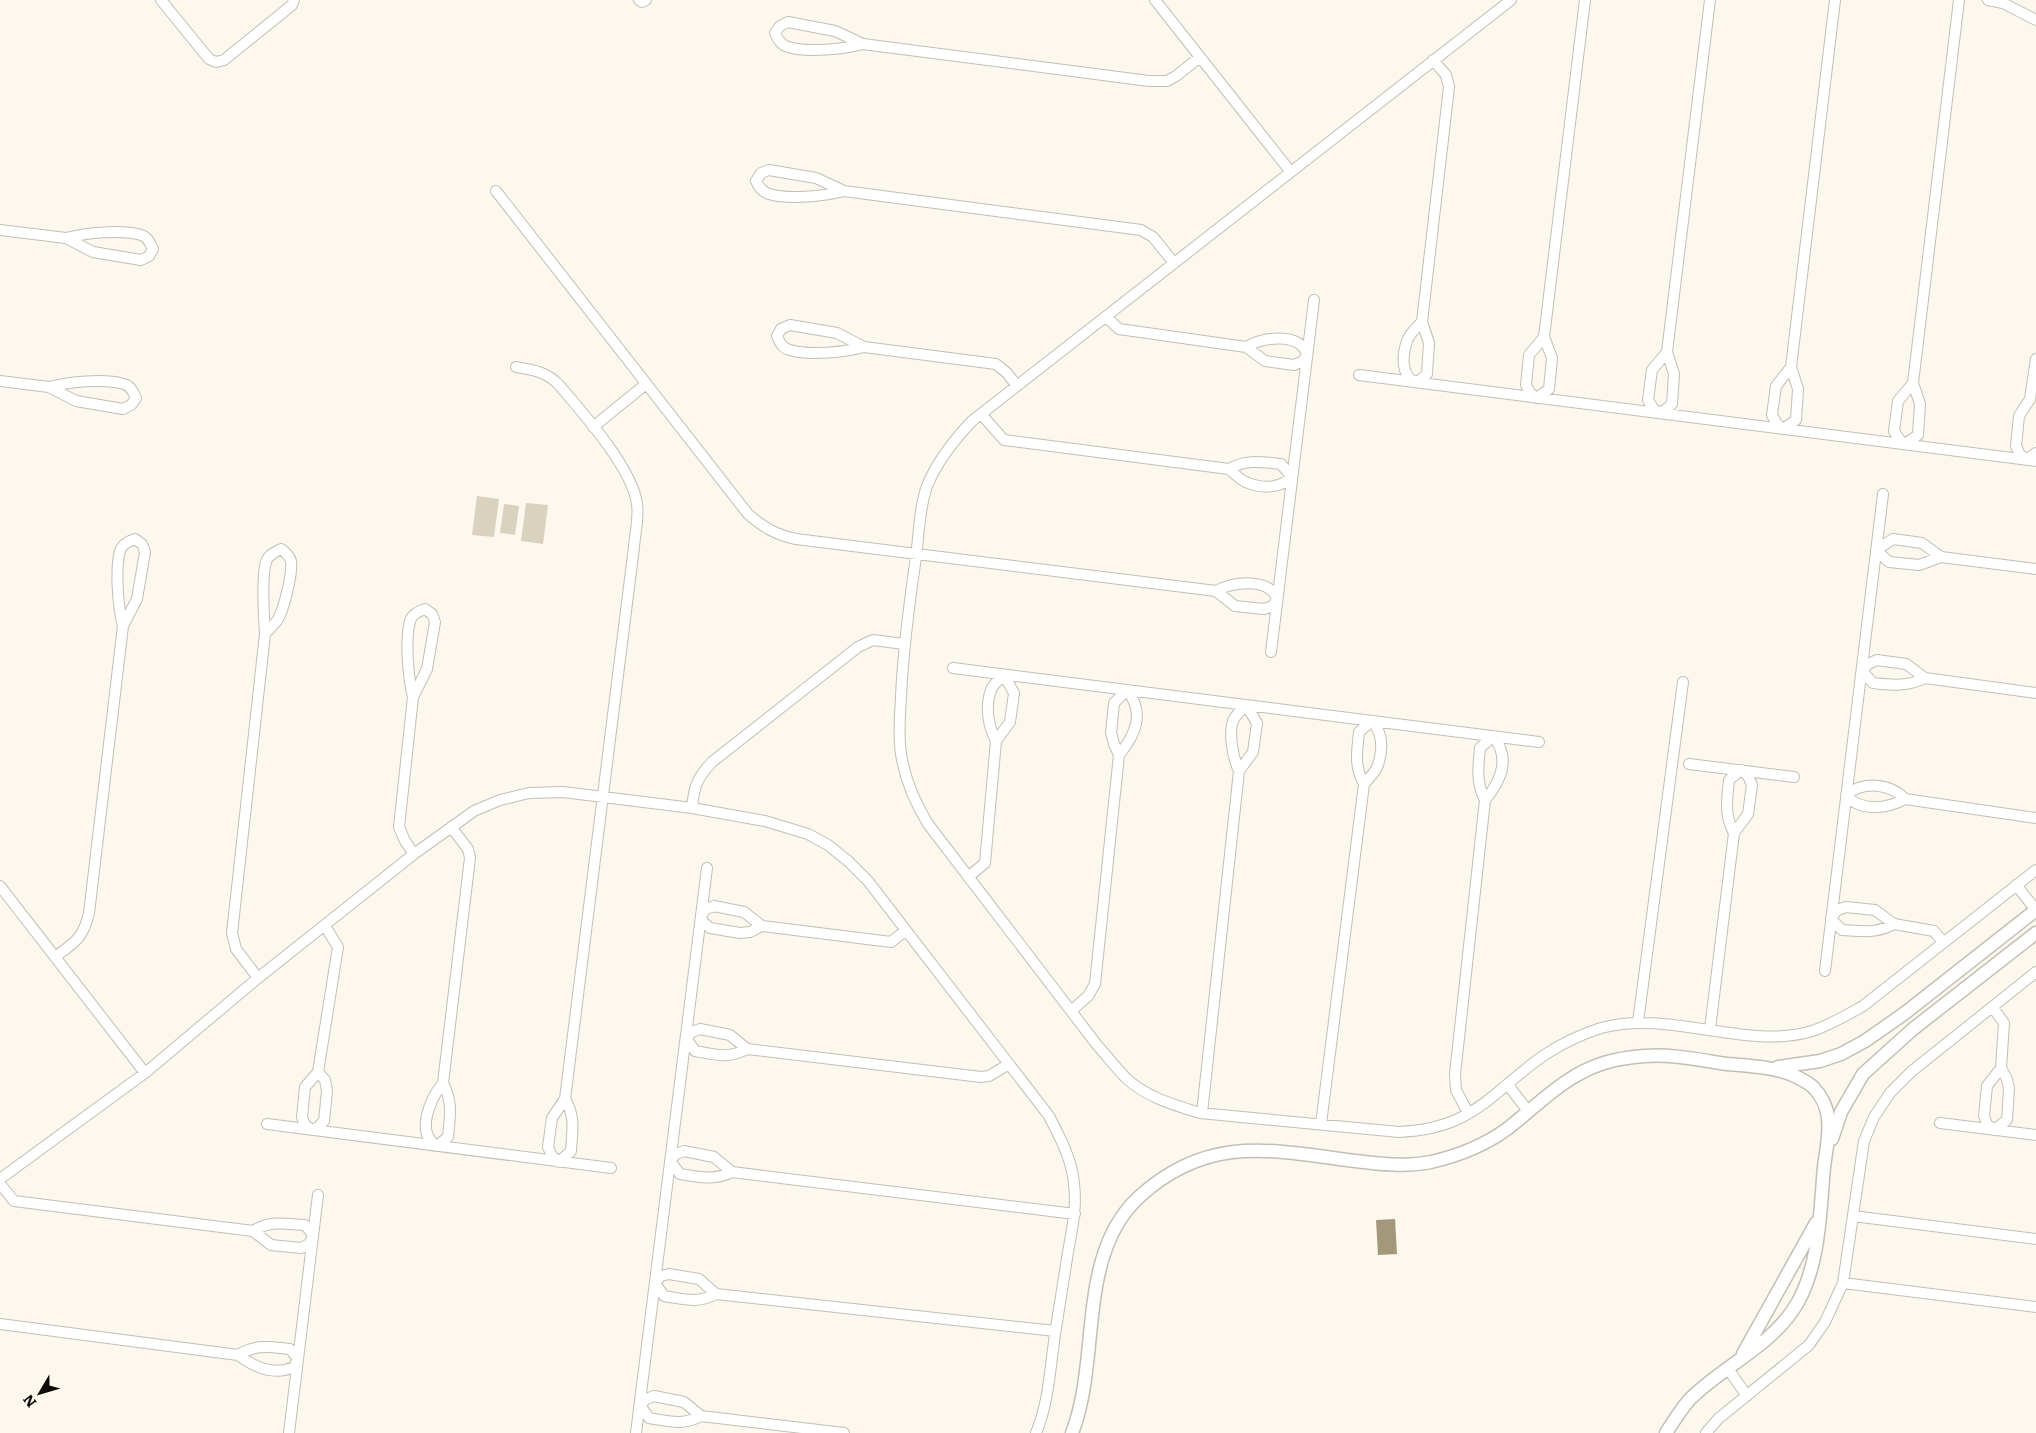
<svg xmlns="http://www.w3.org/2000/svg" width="2036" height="1433" font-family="Literata,serif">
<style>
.green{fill:#d9d2bf}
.water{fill:#a3987b}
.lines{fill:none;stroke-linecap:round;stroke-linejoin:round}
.minor-casing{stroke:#c3bfb5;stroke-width:12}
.major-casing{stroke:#c3bfb5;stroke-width:15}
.minor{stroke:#fff;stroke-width:10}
.major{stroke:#fff;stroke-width:12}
</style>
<rect width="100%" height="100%" fill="#fcf8ee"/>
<path class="green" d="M477 496 499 499 494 537 472 535Z
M526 503 548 505 543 544 521 541Z
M504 504 519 506 515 535 500 533Z"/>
<path class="water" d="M1395 1219 1397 1254 1378 1255 1376 1220Z"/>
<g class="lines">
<g class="minor-casing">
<path id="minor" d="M161 0 209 59 216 62 224 60 292 5 294 0
M639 0 642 2 646 0
M1155 0 1290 171
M1511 0 972 421C954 440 937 461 927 486 919 509 919 534 916 557 909 605 903 649 901 697 900 715 898 735 901 754 905 780 914 801 928 824L1097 1045C1107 1056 1116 1068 1126 1078 1146 1097 1174 1105 1200 1113L1399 1132C1419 1131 1439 1128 1458 1119 1492 1103 1515 1074 1546 1054 1563 1043 1582 1034 1601 1028 1669 1009 1747 1051 1812 1031 1830 1025 1847 1015 1863 1006L2036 870
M1988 0 2003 3 2036 20
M863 44C843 49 808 53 788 47 781 45 778 40 775 33L780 26 788 22 835 31 863 44 1149 81H1167L1176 76 1200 57
M496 191 748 514C763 527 776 535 796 539L1216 591 1235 606 1264 609 1273 606 1277 599C1269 577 1233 582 1216 591
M844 191C824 196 789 200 769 194 762 192 759 187 756 181L761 173 769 170 816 178 844 191 1141 230 1153 237 1174 263
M0 230 66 238 93 252 141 260 149 256 153 249C150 243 148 237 141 235 121 229 86 233 66 238
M1106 317 1119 329 1246 347 1265 361 1294 365 1303 361 1307 354C1299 332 1263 337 1246 347
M1422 322C1417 327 1409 334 1407 341 1402 355 1401 374 1414 382L1420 380 1427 374 1429 343 1422 322 1449 87 1446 75 1433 60
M1544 337 1529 355 1526 385 1530 393 1537 398 1549 389 1552 358 1544 337 1585 0
M864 347C845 352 809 356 790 350 782 348 780 343 777 336L781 329 790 325 837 333 864 347 996 364 1007 373 1017 386
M1667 352 1652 370 1648 400 1653 408 1658 413 1665 410 1672 404 1674 374 1667 352 1710 0
M2036 359 2030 399 2019 416 2016 446 2020 455 2027 459 2036 453
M516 367C534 370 547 372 559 385 583 413 633 469 637 504 639 518 635 533 634 547L565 1099 552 1118 548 1147 552 1156 559 1162 571 1151C572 1131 576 1118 565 1099
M1791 367 1776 386 1772 415 1777 424 1783 429 1796 420 1798 389 1791 367 1835 0
M1359 375 2036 461
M0 381 49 387 76 401 123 409 131 405 136 398C133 392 131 386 124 384 103 378 69 382 49 387
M1913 383 1898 401 1894 431 1899 439 1905 444 1918 435 1920 404 1913 383 1959 0
M981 414 1004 440 1229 469C1234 473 1241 481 1248 483 1264 489 1280 488 1292 477L1281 464C1261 462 1246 459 1229 469
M593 427 646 384
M1941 557 1919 565 1889 562 1876 550 1893 539 1922 543 1941 557 2036 569
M1271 652 1314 300
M953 668 1539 742
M1925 678C1907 687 1892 685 1873 683L1862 671 1868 664 1877 660 1906 664 1925 678 2036 693
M413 697C408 678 405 640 410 621 412 614 418 612 425 609L432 614 435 622 427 669 413 697 399 827 405 841 414 854
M1689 764 1794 777
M1905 799C1887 809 1860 812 1846 795 1863 781 1890 783 1905 799L2036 818
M692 808C694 786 697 778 712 762L858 647 873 640 904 644
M968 877 985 863 996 741C988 726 985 706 991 690 993 684 1000 679 1004 675L1014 693 1010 722 996 741
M2016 885 2036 910
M0 886 145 1073
M1894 924C1876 934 1861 931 1842 930L1831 919 1837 910 1846 907 1875 910 1894 924 1934 931 1943 942
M762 926 744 912 714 906 706 909 701 915 703 922 710 928 740 933 750 932 762 926 891 942 906 930
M55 957C75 942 83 939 89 913L123 626 137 599 145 552 142 544 135 539C129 541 122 544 120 551 115 569 118 608 123 626
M1825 971 1883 494
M258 978 236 949 232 933 265 634C264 616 261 578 266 562 268 555 275 552 281 549 286 553 289 555 291 561 293 572 284 609 278 619 275 624 269 629 265 634
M1993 1008 2004 1023 2001 1068 2007 1079 2009 1089 2007 1120 1994 1130 1987 1124 1984 1116 1987 1086 2001 1068
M1071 1011 1088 996 1095 984 1119 755C1136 734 1145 713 1127 690L1114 703 1111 733 1114 744 1119 755
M1638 1022 1683 682
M1710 1029 1734 833 1748 814 1752 785 1748 776 1741 770 1729 780C1727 800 1724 815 1734 833
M747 1049 730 1035 700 1029 692 1032 686 1038 695 1051C716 1055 728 1059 747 1049L981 1077 989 1076 1009 1064
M318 1072 325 1080 327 1091 324 1121 318 1127 312 1130 305 1125 302 1117 305 1087 318 1072 338 947 325 926
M443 1083C453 1103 450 1115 448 1137L437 1146C415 1133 430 1099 443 1083L470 858 468 849 451 827
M1508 1085 1528 1111
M1202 1113 1239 771 1253 752 1257 723 1246 705C1243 709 1238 713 1235 717 1227 729 1233 758 1239 771
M1468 1113 1456 1090 1455 1074 1485 800C1501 781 1511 758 1493 736L1480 748C1478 768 1476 783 1485 800
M1940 1123 2036 1135
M267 1124 611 1168
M1321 1124 1364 784C1368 779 1376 772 1378 765 1383 749 1383 733 1372 721L1359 732C1357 752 1354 766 1364 784
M732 1172 714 1157 684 1151 676 1154 670 1161 680 1174C700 1177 713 1181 732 1172L1075 1214
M0 1179 145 1073 258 978 414 854 474 811 500 800 529 793 563 792 692 808 765 821 808 834 828 845 848 861 868 881 1049 1116C1060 1138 1072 1159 1074 1184 1077 1207 1072 1230 1068 1252 1064 1278 1060 1303 1056 1328 1050 1364 1050 1399 1036 1433
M0 1184 14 1201 253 1231 271 1245 301 1248 309 1244 313 1237 311 1232 305 1225C284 1224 271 1220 253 1231
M1853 1216 2036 1239
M1843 1283 2036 1307
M716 1294 699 1279 669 1274 661 1276 655 1283 664 1296C684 1299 697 1304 716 1294L1055 1331
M0 1324 238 1355C254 1367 274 1376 294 1367L298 1359 290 1349C269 1347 256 1344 238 1355
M1728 1369 1747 1396
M701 1416 684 1402 654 1396 646 1399 640 1405 649 1418C669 1421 682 1426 701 1416L844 1433
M289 1433 318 1195
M636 1433 707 868
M1706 1433 1718 1419 1809 1345 1825 1322 1843 1283 1864 1141 1874 1117 1890 1093 1912 1071 2036 972"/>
</g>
<g class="major-casing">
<path id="major" d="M1778 1067 1820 1061 1841 1054 1865 1041 1905 1013 2036 910
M1832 1139 1841 1112 1863 1074 1913 1029 2036 933
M1743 1354 1816 1223
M1072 1433C1101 1359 1076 1255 1139 1197 1208 1134 1271 1150 1355 1161 1379 1164 1406 1167 1431 1162 1457 1156 1485 1145 1507 1129 1538 1105 1565 1075 1604 1063 1617 1059 1630 1057 1645 1056 1672 1054 1700 1060 1727 1064 1749 1066 1776 1067 1795 1076 1801 1079 1809 1083 1813 1087 1821 1095 1827 1107 1828 1118 1830 1134 1826 1151 1824 1167 1820 1211 1820 1262 1798 1302 1774 1345 1724 1365 1690 1399 1681 1409 1673 1422 1666 1433"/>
</g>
<use href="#minor" class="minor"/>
<use href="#major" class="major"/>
</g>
<g transform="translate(40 1393) rotate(232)" stroke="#fcf8ee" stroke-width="4" paint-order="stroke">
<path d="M0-4L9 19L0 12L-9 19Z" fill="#0d0b08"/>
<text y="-8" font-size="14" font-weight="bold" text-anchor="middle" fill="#0d0b08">N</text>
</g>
</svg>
